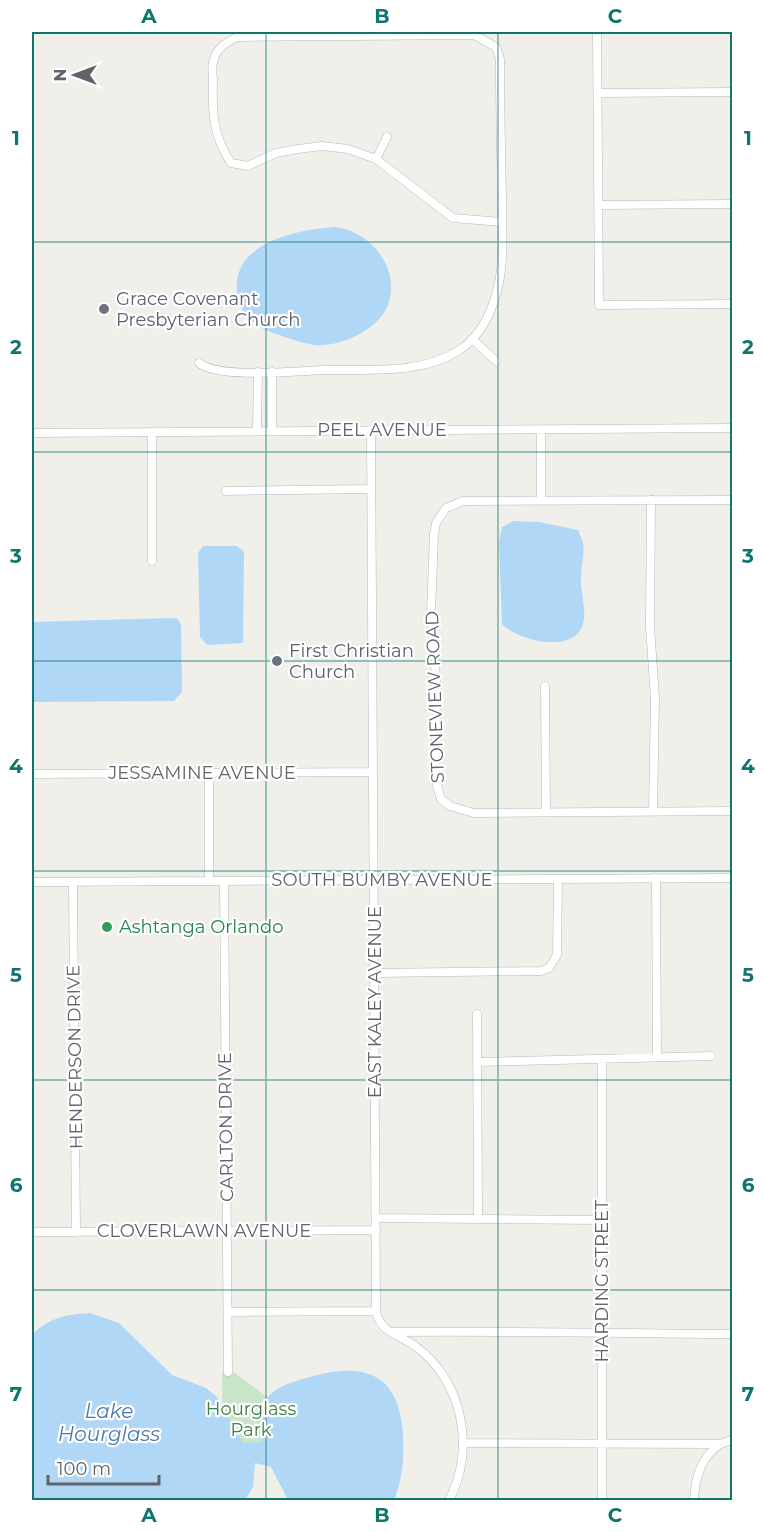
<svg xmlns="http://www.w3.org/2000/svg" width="764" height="1532" font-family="Montserrat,sans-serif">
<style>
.green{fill:#c8e5c9}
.water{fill:#b1d7f7}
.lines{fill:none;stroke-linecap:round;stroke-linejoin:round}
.minor-casing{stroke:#b5b8bb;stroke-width:9}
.minor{stroke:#fff;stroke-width:8}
.grid{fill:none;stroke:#0f766e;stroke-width:1.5;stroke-opacity:0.55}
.worship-dot{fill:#6b7280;stroke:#fff;stroke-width:2}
.leisure-dot{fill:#2e9e5b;stroke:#fff;stroke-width:2}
.labels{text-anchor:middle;stroke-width:4.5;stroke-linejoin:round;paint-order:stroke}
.worship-label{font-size:18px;fill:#5b616d;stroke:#fff;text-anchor:start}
.street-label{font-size:18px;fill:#606367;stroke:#fff}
.leisure-label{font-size:18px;fill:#27864d;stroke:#fff;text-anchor:start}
.park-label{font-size:18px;fill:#3e8042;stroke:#fff}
.water-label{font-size:20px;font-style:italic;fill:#4e78a9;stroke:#fff}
.neatline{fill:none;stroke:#0f766e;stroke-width:2}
.grid-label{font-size:20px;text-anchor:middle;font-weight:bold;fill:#0f766e}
</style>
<rect width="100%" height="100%" fill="#f0efe9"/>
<path class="green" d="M222 1373H235L333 1447H223Z"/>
<path class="water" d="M335 227C368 231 397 263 390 298 385 327 342 348 314 345 303 343 290 339 279 335 260 330 241 317 238 297 227 243 296 230 335 227Z
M513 521 539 522 578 530C580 535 582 539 583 543 585 554 581 565 581 576 580 592 588 613 582 627 570 654 517 640 502 624L499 542 502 527Z
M203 546H237L244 552 243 643 207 645 200 637 198 553Z
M172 618 178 619 181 625 182 692 174 701 32 702V622Z
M90 1313 119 1323 172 1375 206 1388 217 1397 243 1443 262 1442 261 1407C271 1388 286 1384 306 1378 362 1361 399 1371 403 1434 404 1456 403 1477 395 1498L394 1500H288L271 1467 255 1463 253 1487 245 1500H32V1335C48 1318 68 1314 90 1313Z"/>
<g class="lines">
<g class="minor-casing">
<path id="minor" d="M597 32 599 305 732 304
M598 93 732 92
M376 159 387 137
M599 205 732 204
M472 339 496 361
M199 363C218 379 297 371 324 370 368 369 419 375 458 351 479 338 491 314 497 291 505 262 502 229 502 200 501 153 500 106 500 59L496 47 474 35 237 37C227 42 217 48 214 59 211 65 213 75 213 82 212 113 213 136 231 163L248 166 276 153 298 149 322 146 348 149 376 159 453 218 502 222
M257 430 258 372
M272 430V372
M371 430 376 1311C380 1333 399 1334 415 1346 463 1380 476 1450 449 1500
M541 430V500
M152 432V561
M32 433 732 428
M226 491 371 489
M651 500 650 627 655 698 653 811
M732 500 463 501 446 508 436 523 434 534 431 612 437 691 435 779 441 799 450 806 474 813 732 811
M545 686 546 812
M209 773V881
M32 774 373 772
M656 878 657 1057
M224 881 228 1372
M32 882 732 878
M73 882 76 1232
M375 973 541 971 549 968 557 955 558 879
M477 1014 478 1217
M602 1061V1500
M477 1062 711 1056
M376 1218 602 1220
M32 1232 376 1230
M228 1312 376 1311
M391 1332C505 1331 619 1333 732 1334
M464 1443 720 1444 732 1440
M694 1500C695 1480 701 1457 719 1445"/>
</g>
<use href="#minor" class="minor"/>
</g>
<path class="grid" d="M266 32V1500M498 32V1500M32 242H732M32 452H732M32 661H732M32 871H732M32 1080H732M32 1290H732"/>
<g class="worship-dot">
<circle cx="104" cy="309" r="6"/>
<circle cx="277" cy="661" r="6"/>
</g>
<circle class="leisure-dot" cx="107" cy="927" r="6"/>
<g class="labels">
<g class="worship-label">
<text x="116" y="305">Grace Covenant<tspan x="116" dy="21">Presbyterian Church</tspan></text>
<text x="289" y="657">First Christian<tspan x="289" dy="21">Church</tspan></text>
</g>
<g class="street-label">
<text x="382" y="436">PEEL AVENUE</text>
<text transform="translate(435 697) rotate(-92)" y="6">STONEVIEW ROAD</text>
<text x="202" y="779">JESSAMINE AVENUE</text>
<text x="382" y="886">SOUTH BUMBY AVENUE</text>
<text transform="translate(375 1002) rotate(-90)" y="6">EAST KALEY AVENUE</text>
<text transform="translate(75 1057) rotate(-91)" y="6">HENDERSON DRIVE</text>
<text transform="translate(226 1127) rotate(-91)" y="6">CARLTON DRIVE</text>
<text x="204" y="1237">CLOVERLAWN AVENUE</text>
<text transform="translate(602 1281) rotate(-90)" y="6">HARDING STREET</text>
</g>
<g class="leisure-label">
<text x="119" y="933">Ashtanga Orlando</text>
</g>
<g class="park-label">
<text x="251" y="1415">Hourglass<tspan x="251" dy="21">Park</tspan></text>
</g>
<g class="water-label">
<text x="109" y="1418">Lake<tspan x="109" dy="23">Hourglass</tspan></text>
</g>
</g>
<rect width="764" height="1532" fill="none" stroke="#ffffff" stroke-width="66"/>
<g transform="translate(75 75) rotate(270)" stroke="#ffffff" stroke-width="4.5" paint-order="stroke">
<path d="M0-4.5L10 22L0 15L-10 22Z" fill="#606367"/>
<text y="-9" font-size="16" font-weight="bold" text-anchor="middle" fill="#606367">N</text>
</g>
<path d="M48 1475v9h111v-9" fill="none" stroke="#606367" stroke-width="3"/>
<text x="57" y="1475" font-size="18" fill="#606367" stroke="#ffffff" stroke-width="4.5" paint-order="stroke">100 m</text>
<rect x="33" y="33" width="698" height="1466" class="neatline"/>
<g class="grid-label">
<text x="149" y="23">A</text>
<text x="382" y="23">B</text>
<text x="615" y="23">C</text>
<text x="16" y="145">1</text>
<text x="748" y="145">1</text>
<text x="16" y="354">2</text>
<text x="748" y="354">2</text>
<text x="16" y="563">3</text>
<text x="748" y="563">3</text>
<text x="16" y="773">4</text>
<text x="748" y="773">4</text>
<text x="16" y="982">5</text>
<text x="748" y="982">5</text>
<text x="16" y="1192">6</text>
<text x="748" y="1192">6</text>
<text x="16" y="1401">7</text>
<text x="748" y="1401">7</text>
<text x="149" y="1522">A</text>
<text x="382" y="1522">B</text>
<text x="615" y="1522">C</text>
</g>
</svg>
